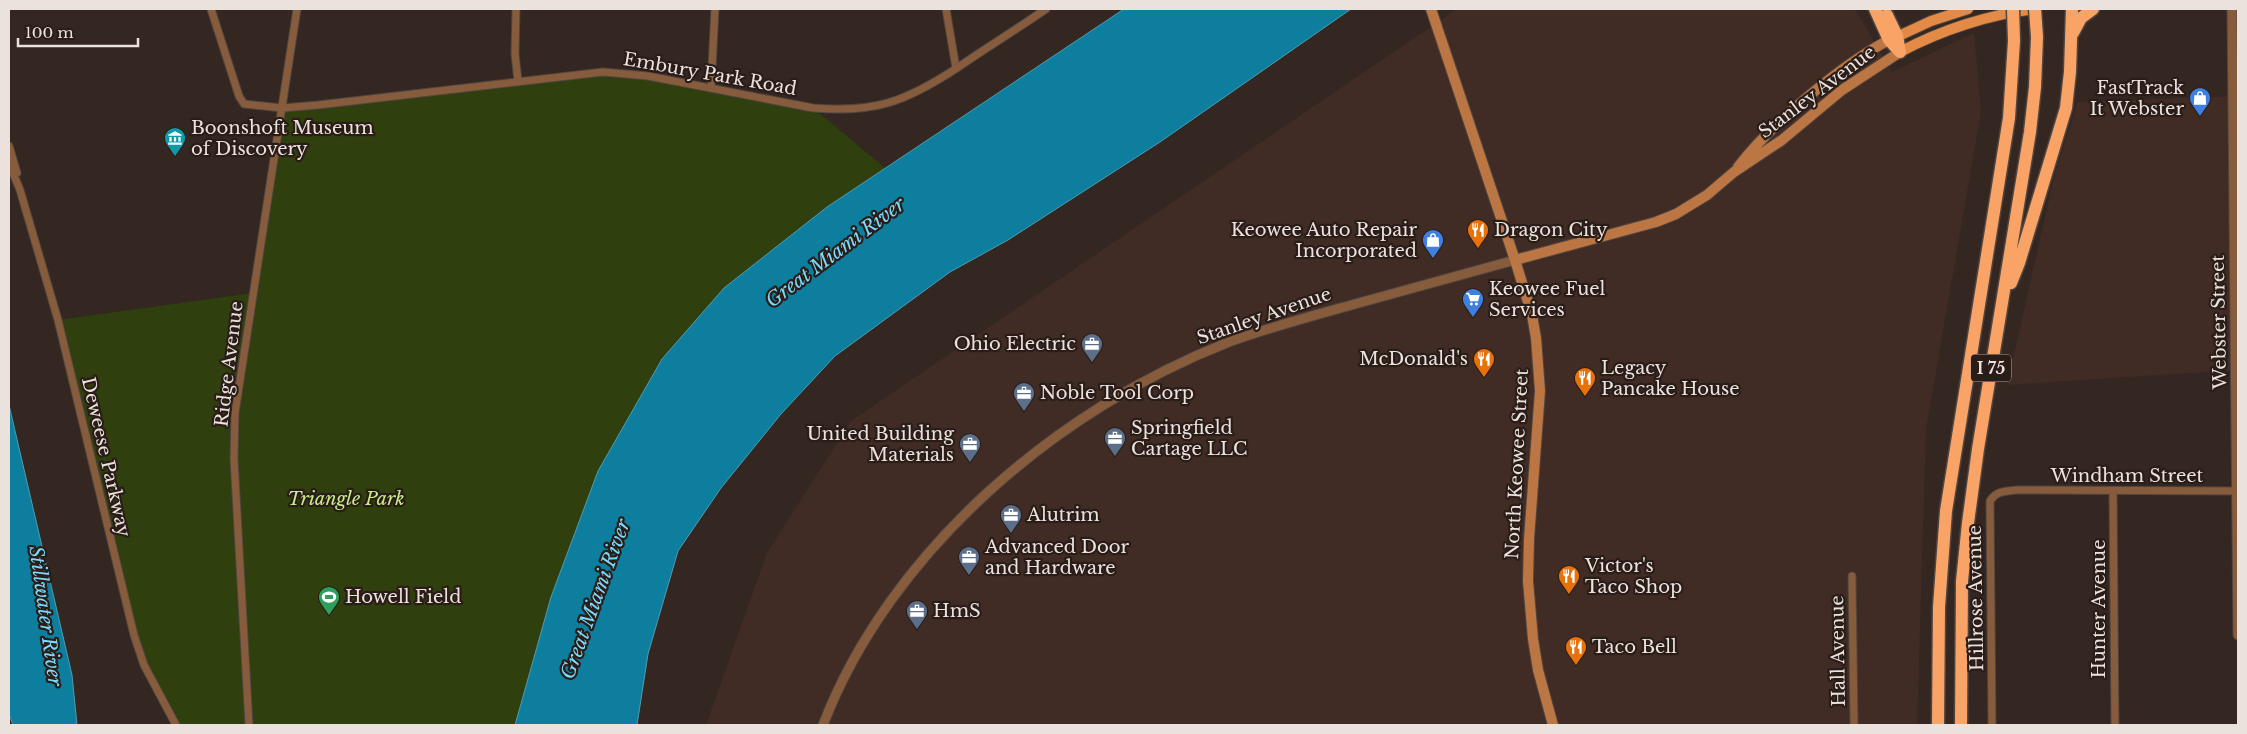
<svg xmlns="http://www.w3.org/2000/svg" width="2247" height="734" font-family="'Libre Baskerville',serif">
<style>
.built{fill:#402c24}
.green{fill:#2f3f0d}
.water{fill:#0e7e9e;stroke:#509cb1}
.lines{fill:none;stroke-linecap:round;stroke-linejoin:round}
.minor-casing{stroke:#514540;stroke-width:9}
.tertiary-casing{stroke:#514540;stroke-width:11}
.secondary-casing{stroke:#514540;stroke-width:12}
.primary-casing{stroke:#514540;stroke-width:12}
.motorway-casing{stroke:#514540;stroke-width:15}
.minor{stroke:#875c3d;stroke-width:7}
.tertiary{stroke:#875c3d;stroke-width:9}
.secondary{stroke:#bb7643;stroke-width:10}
.primary{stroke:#e38a46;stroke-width:10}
.motorway{stroke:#faa366;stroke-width:12}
.motorway-bridge-casing{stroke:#514540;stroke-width:15;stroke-linecap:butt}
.motorway-bridge{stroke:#faa366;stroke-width:12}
.labels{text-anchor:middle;stroke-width:4.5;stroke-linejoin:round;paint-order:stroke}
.shield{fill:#2a1d18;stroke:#b1a7a3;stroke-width:1}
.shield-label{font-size:16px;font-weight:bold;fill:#ebe2de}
.street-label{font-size:18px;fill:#ebe2de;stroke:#2a1d18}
.poi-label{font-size:18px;fill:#ebe2de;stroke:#2a1d18;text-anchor:start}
.park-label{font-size:18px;font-style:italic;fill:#c8ee8c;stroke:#2a1d18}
.water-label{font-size:19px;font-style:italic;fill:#7adbff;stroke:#2a1d18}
</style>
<rect width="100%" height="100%" fill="#342722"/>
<path class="built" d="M1457 9H1855L1892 72 1974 33 1981 112 1926 429 1917 725H706L767 553 851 421Z
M2238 96V435L2235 370 2007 385 2056 169 2078 102Z"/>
<path class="green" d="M624 73 813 108 885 168 827 207 724 288 662 359 598 471 551 597 515 725H176L144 665 58 320 253 293 282 108Z"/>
<path class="water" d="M1124 9H1351L1160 142 1008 240 950 272 835 356 781 414 721 488 678 551 648 654 637 725H515L551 597 598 471 662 359 724 288 827 207Z
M9 405 72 675 77 725H13L9 714Z"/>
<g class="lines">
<g class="minor-casing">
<path id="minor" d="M211 9 239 96 244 104 282 108 318 105 603 72 648 76 813 108C875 113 905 102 957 68 986 48 1017 29 1046 9
M516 9 515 54 518 81
M946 9 956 68
M711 87 715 9
M9 146 17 173
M9 163 20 190 58 320 134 635 144 665 176 725
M2113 492 2115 725
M1852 576 1854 725
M249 725 234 459 235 413 297 9
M1992 725 1990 501C1996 491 2005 491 2017 490L2237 491"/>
</g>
<g class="tertiary-casing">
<path id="tertiary" d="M2232 9 2238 635
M823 725C890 551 1057 409 1229 342 1270 327 1312 316 1355 304 1408 289 1462 275 1515 260"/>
</g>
<g class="secondary-casing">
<path id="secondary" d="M1431 9 1515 260 1532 315 1536 338 1540 391 1529 539 1528 581 1533 639 1538 670 1553 725
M1738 167C1769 126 1842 64 1889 40
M1515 260 1656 222 1676 214 1707 195 1734 172 1782 140 1842 90 1900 52"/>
</g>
<g class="primary-casing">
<path id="primary" d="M1890 40 1931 21 1968 9
M1900 52C1941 30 1990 14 2036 9"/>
</g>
<g class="motorway-casing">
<path id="motorway" d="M1875 9 1889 40 1900 52
M1887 15 1897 36 1900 52
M2073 33 2081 18 2093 9
M2011 283 2019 263 2066 108 2070 72 2072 9
M1938 725 1939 607 1946 511 2009 118 2014 41
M1961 725 1962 581 1968 523 1978 449 2030 132 2035 87 2037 37"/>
</g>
<use href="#minor" class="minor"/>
<use href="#tertiary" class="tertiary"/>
<use href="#secondary" class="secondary"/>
<use href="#primary" class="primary"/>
<use href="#motorway" class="motorway"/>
<g class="motorway-bridge-casing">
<path id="motorway-bridge" d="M2013 9 2014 41
M2035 9 2037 37"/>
</g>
<use href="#motorway-bridge" class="motorway-bridge"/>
</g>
<defs>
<g id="shop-pin" transform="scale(1.125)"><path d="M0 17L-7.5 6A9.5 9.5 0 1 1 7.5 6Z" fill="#3f7fe0" stroke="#2a1d18"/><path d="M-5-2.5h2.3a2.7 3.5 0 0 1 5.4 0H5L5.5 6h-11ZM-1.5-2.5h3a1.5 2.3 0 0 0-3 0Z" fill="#fff"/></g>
<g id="museum-pin" transform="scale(1.125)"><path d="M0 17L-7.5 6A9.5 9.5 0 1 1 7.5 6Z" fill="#0f9aa8" stroke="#2a1d18"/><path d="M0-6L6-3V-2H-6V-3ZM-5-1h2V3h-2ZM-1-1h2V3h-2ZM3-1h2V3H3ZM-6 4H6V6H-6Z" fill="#fff"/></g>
<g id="restaurant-pin" transform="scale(1.125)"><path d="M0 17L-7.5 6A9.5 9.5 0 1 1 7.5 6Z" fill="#e8710a" stroke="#2a1d18"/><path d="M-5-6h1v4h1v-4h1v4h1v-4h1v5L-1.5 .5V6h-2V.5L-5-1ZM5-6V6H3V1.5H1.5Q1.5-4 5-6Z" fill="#fff"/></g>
<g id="supermarket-pin" transform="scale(1.125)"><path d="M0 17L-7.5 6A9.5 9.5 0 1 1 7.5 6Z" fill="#3f7fe0" stroke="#2a1d18"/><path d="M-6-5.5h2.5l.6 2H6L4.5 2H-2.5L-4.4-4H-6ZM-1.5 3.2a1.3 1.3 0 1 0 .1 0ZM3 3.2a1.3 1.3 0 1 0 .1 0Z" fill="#fff"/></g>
<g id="office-pin" transform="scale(1.125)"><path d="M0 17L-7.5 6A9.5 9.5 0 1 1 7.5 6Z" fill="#5c6f8a" stroke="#2a1d18"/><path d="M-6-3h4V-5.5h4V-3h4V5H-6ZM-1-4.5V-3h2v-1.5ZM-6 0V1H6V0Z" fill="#fff"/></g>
<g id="stadium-pin" transform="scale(1.125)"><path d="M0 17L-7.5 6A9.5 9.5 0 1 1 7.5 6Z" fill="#2e9e5b" stroke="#2a1d18"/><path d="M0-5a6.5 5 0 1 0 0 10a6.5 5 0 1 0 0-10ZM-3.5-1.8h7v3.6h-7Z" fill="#fff"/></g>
</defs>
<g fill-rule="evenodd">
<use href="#shop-pin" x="2200" y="98"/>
<use href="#museum-pin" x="175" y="138"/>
<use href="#restaurant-pin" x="1478" y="230"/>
<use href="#shop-pin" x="1433" y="240"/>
<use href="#supermarket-pin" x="1473" y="299"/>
<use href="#office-pin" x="1092" y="344"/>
<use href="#restaurant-pin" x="1484" y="359"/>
<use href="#restaurant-pin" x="1585" y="378"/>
<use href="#office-pin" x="1024" y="393"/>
<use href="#office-pin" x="1115" y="438"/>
<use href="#office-pin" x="970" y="444"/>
<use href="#office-pin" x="1011" y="515"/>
<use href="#office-pin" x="969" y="557"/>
<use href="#restaurant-pin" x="1569" y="576"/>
<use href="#stadium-pin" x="329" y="597"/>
<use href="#office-pin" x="917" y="611"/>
<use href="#restaurant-pin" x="1576" y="647"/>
</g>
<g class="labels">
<rect class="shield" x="1971" y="354.5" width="40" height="27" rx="4"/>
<g class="shield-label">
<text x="1991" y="374">I 75</text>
</g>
<g class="street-label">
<text transform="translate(710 74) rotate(10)" y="6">Embury Park Road</text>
<text transform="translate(1817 92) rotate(-37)" y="6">Stanley Avenue</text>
<text transform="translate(1264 316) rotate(-19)" y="6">Stanley Avenue</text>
<text transform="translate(2219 322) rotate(-91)" y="6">Webster Street</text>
<text transform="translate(229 364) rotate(-83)" y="6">Ridge Avenue</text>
<text transform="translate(106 457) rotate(77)" y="6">Deweese Parkway</text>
<text transform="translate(1517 464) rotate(-87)" y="6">North Keowee Street</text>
<text x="2127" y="482">Windham Street</text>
<text transform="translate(1976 598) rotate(-91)" y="6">Hillrose Avenue</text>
<text transform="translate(2099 609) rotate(-90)" y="6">Hunter Avenue</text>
<text transform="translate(1838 651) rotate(-91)" y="6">Hall Avenue</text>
</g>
<g class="poi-label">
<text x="2184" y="94" text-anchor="end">FastTrack<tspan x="2184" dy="21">It Webster</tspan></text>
<text x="191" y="134">Boonshoft Museum<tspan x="191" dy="21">of Discovery</tspan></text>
<text x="1417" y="236" text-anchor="end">Keowee Auto Repair<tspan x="1417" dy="21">Incorporated</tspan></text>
<text x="1494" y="236">Dragon City</text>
<text x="1489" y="295">Keowee Fuel<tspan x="1489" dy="21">Services</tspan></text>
<text x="1076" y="350" text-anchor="end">Ohio Electric</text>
<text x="1468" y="365" text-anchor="end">McDonald's</text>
<text x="1601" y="374">Legacy<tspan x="1601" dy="21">Pancake House</tspan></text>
<text x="1040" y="399">Noble Tool Corp</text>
<text x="1131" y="434">Springfield<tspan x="1131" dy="21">Cartage LLC</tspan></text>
<text x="954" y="440" text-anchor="end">United Building<tspan x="954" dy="21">Materials</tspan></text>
<text x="1027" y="521">Alutrim</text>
<text x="985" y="553">Advanced Door<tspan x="985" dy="21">and Hardware</tspan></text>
<text x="1585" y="572">Victor's<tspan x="1585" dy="21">Taco Shop</tspan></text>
<text x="345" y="603">Howell Field</text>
<text x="933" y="617">HmS</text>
<text x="1592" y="653">Taco Bell</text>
</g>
<g class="park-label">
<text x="346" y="505">Triangle Park</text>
</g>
<g class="water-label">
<text transform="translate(835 252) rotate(-37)" y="7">Great Miami River</text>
<text transform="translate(595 599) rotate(-70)" y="7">Great Miami River</text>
<text transform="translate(46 616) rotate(82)" y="7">Stillwater River</text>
</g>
</g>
<rect width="2247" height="734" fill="none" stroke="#ebe2de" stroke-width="20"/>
<path d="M18 38v8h120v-8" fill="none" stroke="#ebe2de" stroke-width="2.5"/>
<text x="25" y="38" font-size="15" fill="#ebe2de" stroke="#2a1d18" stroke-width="4" paint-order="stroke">100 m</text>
</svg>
